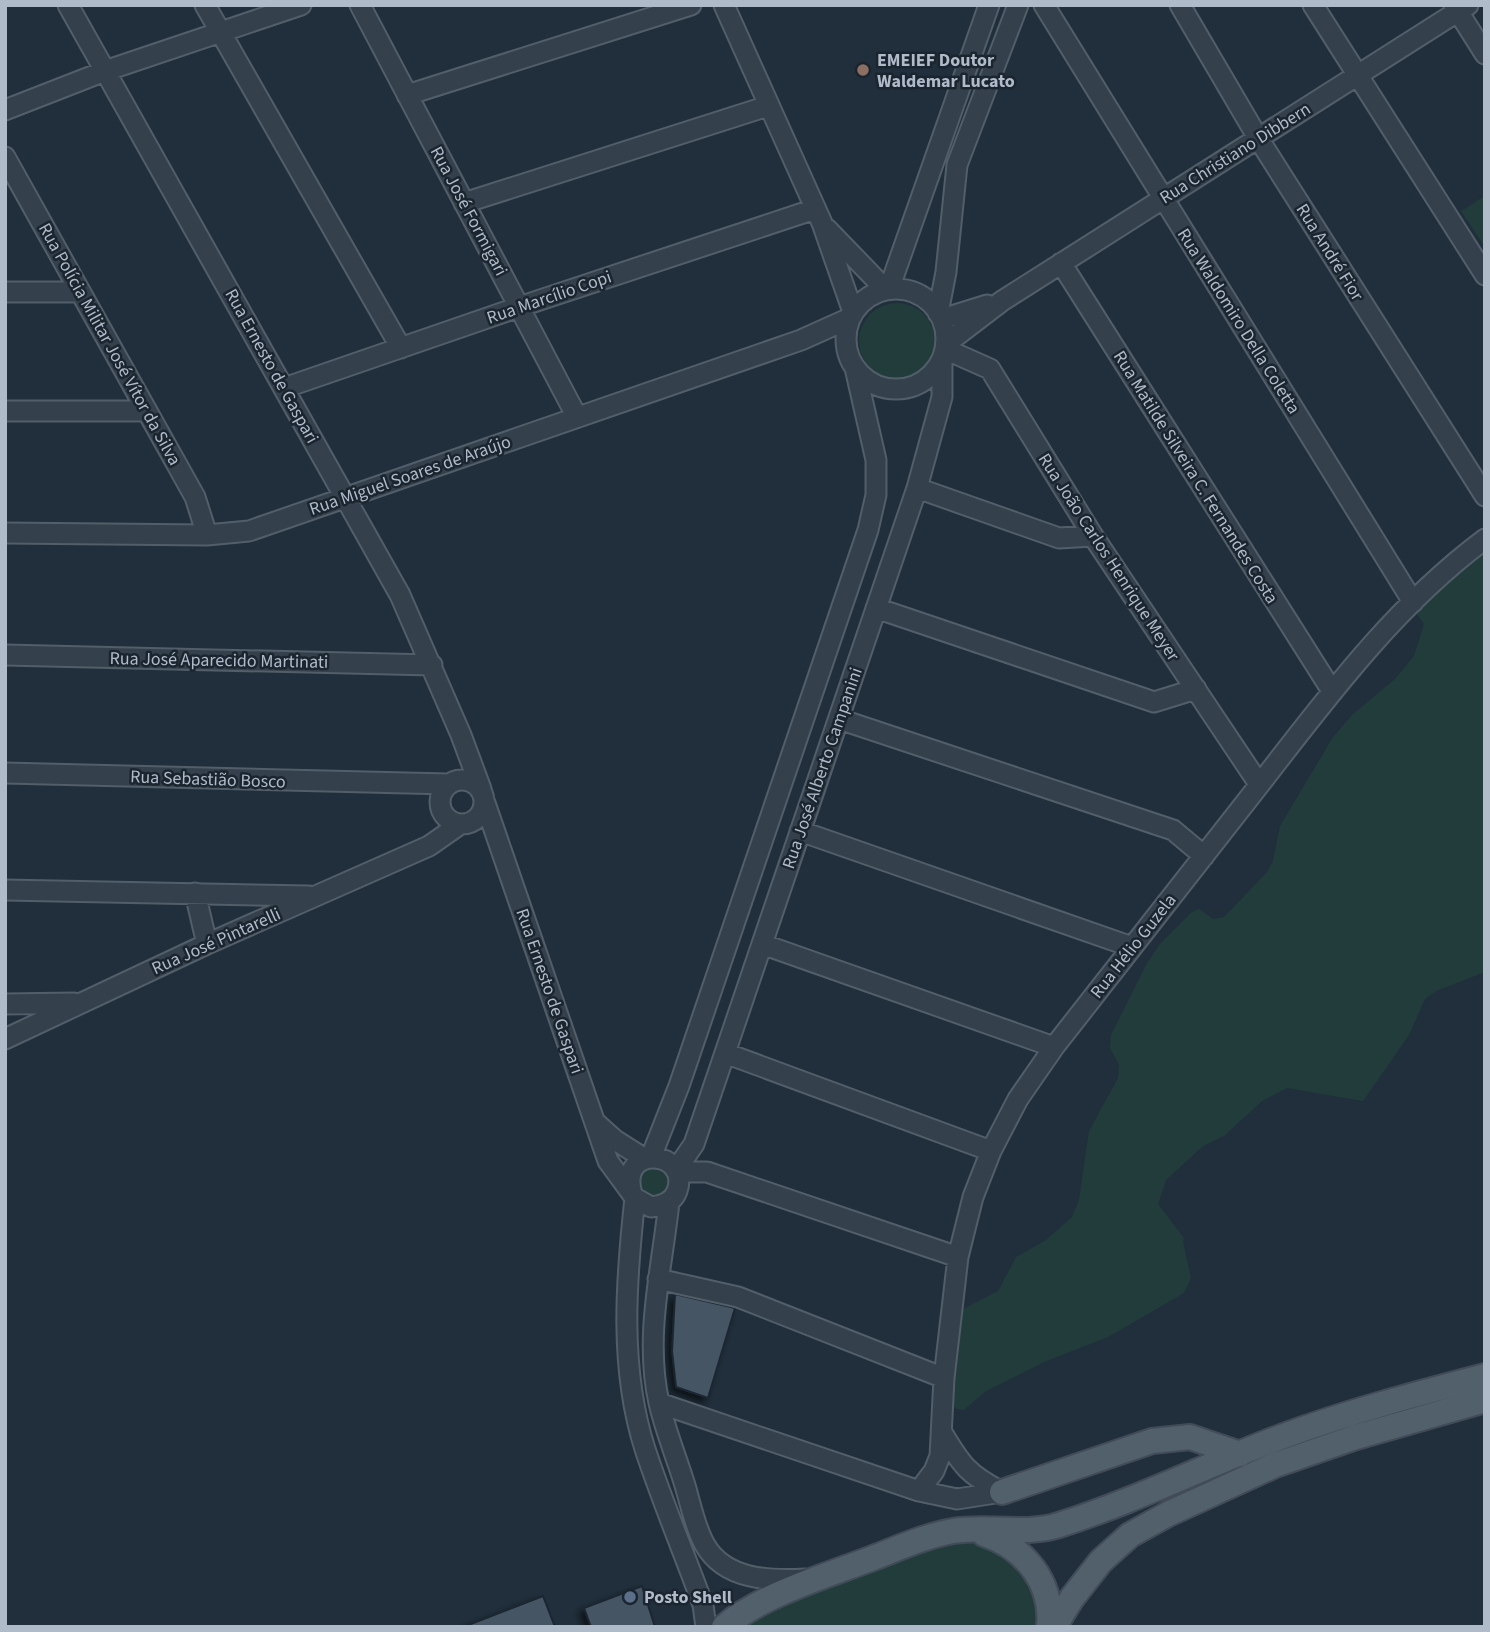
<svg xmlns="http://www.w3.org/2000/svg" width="1490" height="1632" font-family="'Source Sans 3',sans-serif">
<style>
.green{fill:#223c3c}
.building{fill:#445563;stroke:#1c2732;stroke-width:2;filter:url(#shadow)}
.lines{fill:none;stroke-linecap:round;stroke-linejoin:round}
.minor-casing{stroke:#525e69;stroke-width:23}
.major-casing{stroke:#414c58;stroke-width:28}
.minor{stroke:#34404b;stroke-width:19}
.major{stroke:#52606c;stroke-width:24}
.education-dot{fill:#8d6e63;stroke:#1a2530;stroke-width:2.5}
.service-dot{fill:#5c6f8a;stroke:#1a2530;stroke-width:2.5}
.labels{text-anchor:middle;stroke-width:5;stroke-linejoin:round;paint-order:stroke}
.poi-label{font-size:18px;font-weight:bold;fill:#afbbc8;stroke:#1a2530;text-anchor:start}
.street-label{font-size:18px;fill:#afbbc8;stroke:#1a2530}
</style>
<defs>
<filter id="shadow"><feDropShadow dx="-4.5" dy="4.5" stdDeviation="3.5" flood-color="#0009"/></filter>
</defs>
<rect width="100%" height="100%" fill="#202f3b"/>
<path class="green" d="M1485 196V247L1461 211Z
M859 341a38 38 0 1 1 76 0a38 38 0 1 1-76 0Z
M1482 551 1485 552V972L1436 991 1425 999 1409 1035 1363 1101 1287 1088 1262 1101 1225 1135 1202 1147 1166 1180 1158 1204 1184 1238 1183 1242 1191 1278 1184 1293 1108 1337 1044 1362 986 1391 964 1410 957 1409 950 1402 951 1324 965 1308 998 1291 1016 1257 1046 1240 1072 1217 1079 1200 1089 1131 1118 1078 1119 1065 1110 1048 1111 1035 1147 963 1160 944 1192 912 1199 909 1213 919 1224 917 1267 872 1273 861 1280 826 1333 737 1353 714 1395 679 1414 656 1424 624 1412 607 1411 600 1424 577 1454 556Z
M639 1182a15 15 0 1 1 30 0a15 15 0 1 1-30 0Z
M954 1540C963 1541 973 1541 982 1543 1018 1552 1042 1591 1036 1627H736L742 1621Z"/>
<path class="building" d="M675 1294 735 1308 708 1398 676 1387 672 1351Z
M642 1586 655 1627H591L584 1608Z
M543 1596 555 1627H463Z"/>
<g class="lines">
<g class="minor-casing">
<path id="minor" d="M68 5 400 595 461 735 481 789
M205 5 401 348
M360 5 577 417
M724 5 822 223 853 312
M1044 5 1413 602
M1180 5 1258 138 1485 496
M1313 5 1485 275
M1454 5 1485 54
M407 95 691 5
M5 110 105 71 301 5
M5 157 195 497 207 535
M464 203 768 106
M827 229 886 290
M1061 263 1332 691
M889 289 989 5
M846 339a50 50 0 1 1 100 0a50 50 0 1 1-100 0Z
M5 292H80
M938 313 946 272 957 165 1018 5
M942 319 987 305
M947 343 1002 301 1468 5
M945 349 990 369 1093 536 1259 784
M284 388 519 307 815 209
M5 411H147
M917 488 1059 538 1093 536
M5 533 207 535 249 531 801 340 850 318
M876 608 1154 702 1196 689
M5 655 432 665
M839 719 1173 830 1204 856
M5 773 448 784
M440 802a22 22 0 1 1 44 0a22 22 0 1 1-44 0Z
M485 803 608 1161 635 1198 651 1207C662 1206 673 1202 677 1191 691 1150 617 1143 632 1194
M800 831 1132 947
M5 890 309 896
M195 893 207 944
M762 944 1054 1047
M5 1004 74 1003
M5 1039 207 944 429 846 459 825
M725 1053 991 1151
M595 1122 615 1140 645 1159
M651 1157 679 1086 868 530 876 495V460L855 368
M676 1170 694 1144 917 488 942 397V359
M677 1172H707L958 1257
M635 1198C626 1280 619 1368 645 1449 662 1501 684 1553 703 1605L706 1627
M669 1202C662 1269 644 1336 659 1403 665 1429 675 1454 683 1479 690 1500 694 1526 705 1545 725 1580 770 1581 805 1579
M658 1279 738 1297 944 1378
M659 1403 919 1491 957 1499 1002 1492
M943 1434C962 1466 969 1475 1002 1492
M919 1491 934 1471 940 1456 944 1378 958 1257 973 1197 991 1151 1018 1099 1054 1047C1122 960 1191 872 1260 784 1328 696 1395 606 1485 539"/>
</g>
<g class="major-casing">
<path id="major" d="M1002 1492 1152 1441 1190 1437 1240 1454
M984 1534C1025 1548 1053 1582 1049 1627
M724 1627C761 1595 826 1576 873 1558 899 1548 925 1536 953 1531 988 1525 1023 1536 1059 1525 1135 1501 1207 1465 1281 1437 1348 1412 1416 1394 1485 1376
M1054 1627 1072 1598 1101 1561 1130 1535 1168 1514 1275 1465 1356 1437 1485 1400"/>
</g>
<use href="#minor" class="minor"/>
<use href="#major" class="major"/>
</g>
<circle class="education-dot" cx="863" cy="70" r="7"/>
<circle class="service-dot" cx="630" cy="1597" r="7"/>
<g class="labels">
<g class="poi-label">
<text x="877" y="66">EMEIEF Doutor<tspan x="877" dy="21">Waldemar Lucato</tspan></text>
<text x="644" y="1603">Posto Shell</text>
</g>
<g class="street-label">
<text transform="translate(1235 153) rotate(-32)" y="6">Rua Christiano Dibbern</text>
<text transform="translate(469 211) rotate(62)" y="6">Rua José Formigari</text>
<text transform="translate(1330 252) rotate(58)" y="6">Rua André Fior</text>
<text transform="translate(549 297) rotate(-19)" y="6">Rua Marcílio Copi</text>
<text transform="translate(1239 321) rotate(58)" y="6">Rua Waldomiro Della Coletta</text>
<text transform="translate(110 344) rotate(61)" y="6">Rua Polícia Militar José Vítor da Silva</text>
<text transform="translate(272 366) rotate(61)" y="6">Rua Ernesto de Gaspari</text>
<text transform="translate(410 475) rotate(-19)" y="6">Rua Miguel Soares de Araújo</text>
<text transform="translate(1196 477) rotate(58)" y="6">Rua Matilde Silveira C. Fernandes Costa</text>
<text transform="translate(1109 557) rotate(57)" y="6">Rua João Carlos Henrique Meyer</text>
<text transform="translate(219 660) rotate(1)" y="6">Rua José Aparecido Martinati</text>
<text transform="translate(822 768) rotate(-71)" y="6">Rua José Alberto Campanini</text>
<text transform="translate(208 779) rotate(2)" y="6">Rua Sebastião Bosco</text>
<text transform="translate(216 941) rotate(-24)" y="6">Rua José Pintarelli</text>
<text transform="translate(1133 946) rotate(-52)" y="6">Rua Hélio Guzela</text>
<text transform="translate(550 991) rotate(71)" y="6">Rua Ernesto de Gaspari</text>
</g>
</g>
<rect width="1490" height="1632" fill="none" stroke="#afbbc8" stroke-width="14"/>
</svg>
